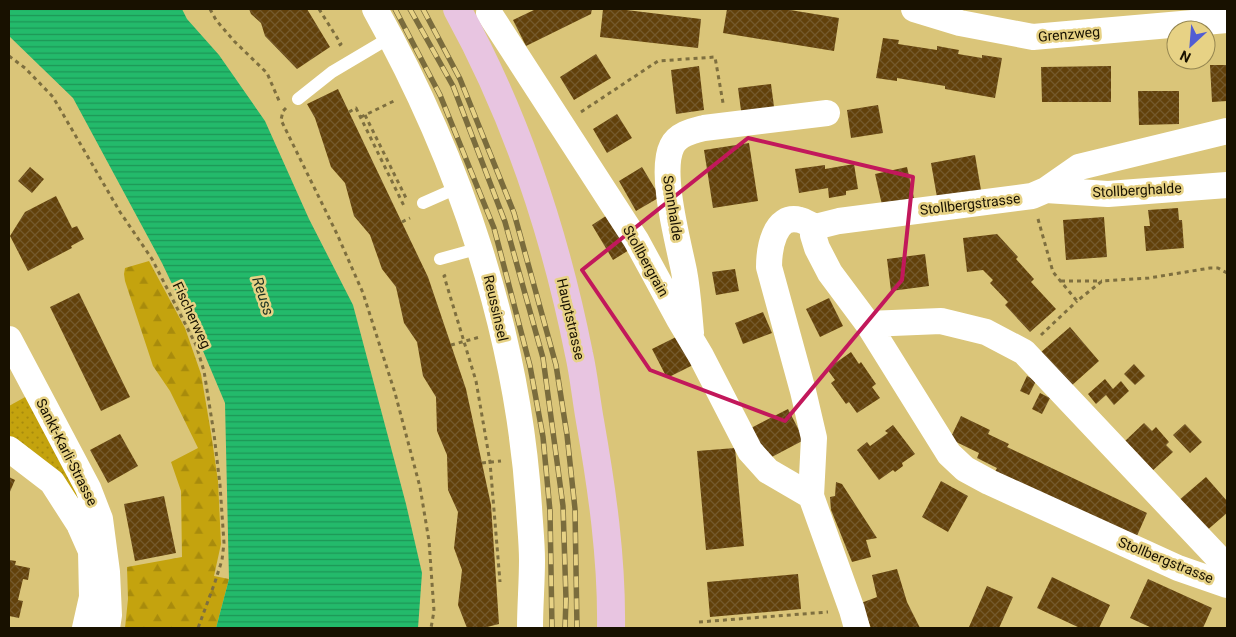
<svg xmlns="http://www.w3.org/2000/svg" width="1236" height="637" font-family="Roboto,sans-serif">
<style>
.grass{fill:url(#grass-dots)}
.forest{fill:url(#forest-firs)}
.water{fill:url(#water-rules)}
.building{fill:url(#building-cross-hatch)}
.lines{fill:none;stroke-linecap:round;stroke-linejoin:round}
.path{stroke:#7e6f3f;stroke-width:3;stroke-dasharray:4 4;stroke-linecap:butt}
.service{stroke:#fff;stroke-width:12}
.minor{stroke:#fff;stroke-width:26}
.primary{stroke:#e8c5e1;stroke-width:28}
.rail-casing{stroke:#7a6c3d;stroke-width:5.5}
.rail{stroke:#e7d285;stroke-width:4;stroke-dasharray:11;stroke-linecap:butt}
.marked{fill:none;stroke:#c2185b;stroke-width:4;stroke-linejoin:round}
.labels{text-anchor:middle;stroke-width:5;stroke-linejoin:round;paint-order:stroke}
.street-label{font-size:14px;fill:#181100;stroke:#e7d285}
.water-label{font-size:15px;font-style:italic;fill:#1c3324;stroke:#e7d285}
</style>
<defs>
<pattern id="grass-dots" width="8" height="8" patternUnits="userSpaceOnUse" patternTransform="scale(1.25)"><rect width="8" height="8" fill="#c4a30e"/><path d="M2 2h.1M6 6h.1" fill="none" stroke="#a88b0c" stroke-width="1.8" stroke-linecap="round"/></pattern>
<pattern id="forest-firs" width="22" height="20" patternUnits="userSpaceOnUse" patternTransform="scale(1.25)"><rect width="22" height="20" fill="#c4a30e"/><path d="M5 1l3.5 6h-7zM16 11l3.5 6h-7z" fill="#a88b0c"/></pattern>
<pattern id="water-rules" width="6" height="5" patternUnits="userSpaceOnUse" patternTransform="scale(1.25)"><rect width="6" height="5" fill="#23ba6b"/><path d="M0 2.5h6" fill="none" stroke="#1d9656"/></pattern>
<pattern id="building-cross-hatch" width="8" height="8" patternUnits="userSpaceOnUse" patternTransform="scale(1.25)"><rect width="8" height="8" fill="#62410b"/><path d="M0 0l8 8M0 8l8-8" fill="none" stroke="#74592c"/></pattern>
</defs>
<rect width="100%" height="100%" fill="#dac579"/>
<path class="grass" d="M27 396 82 502 9 440V406Z"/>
<path class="forest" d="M149 261 185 328 201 374 211 433 218 481 221 544 214 576 229 579 216 628H125L128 599 127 567 182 557 181 491 171 462 198 448 170 391 153 366 125 281 124 274 125 268Z"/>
<path class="water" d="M9 9H182L187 19 219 55 265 121 309 219 353 305 406 504 422 573 418 628H216L229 579 225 403 195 332 162 263 73 98 9 36Z"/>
<path class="building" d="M249 9H307L330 47 297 69 265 36 261 23 251 14Z
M536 9H592L591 14 526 46 513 20Z
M603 9H618L701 19 698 48 600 37Z
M727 9H784L839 18 834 51 723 33Z
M883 38 899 40 898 44 937 50V46L959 50 958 54 982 58V55L1002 58 995 98 945 89V86L897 78V81L876 78Z
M596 54 611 78 574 100 560 77Z
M1210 65H1227V101L1212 102Z
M699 66 704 110 676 114 671 70Z
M1111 66V102H1042L1041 67Z
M771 84 775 114 742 118 738 88Z
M338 89 428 277 466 389 491 505 499 624 483 628H467L458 605 462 570 454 548 458 512 448 490 447 455 437 431 436 397 423 376 417 342 404 323 396 287 382 269 370 235 354 216 345 183 331 167 315 118 307 104Z
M1138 91H1179V124L1139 125Z
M878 105 883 133 851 138 847 110Z
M617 114 632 138 607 153 593 129Z
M749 143 758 201 713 208 704 150Z
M975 155 982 196 938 203 931 163Z
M854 164 858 189 846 191V195L829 198 828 188 799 193 795 169 825 165V169Z
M30 167 44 179 32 193 18 181Z
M642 167 660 197 636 211 619 181Z
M907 167 914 198 882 205 875 174Z
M56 196 72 228 77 226 84 239 71 246 72 248 28 271 10 236 25 212Z
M1178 208 1179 220H1182L1184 248 1146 251 1144 226H1150L1148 210Z
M612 212 634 247 613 260 592 225Z
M1104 217 1107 257 1066 260 1063 220Z
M997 234 1018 257 1016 259 1034 279 1031 282 1056 309 1030 332 1005 305 1008 302 990 283 993 280 983 270 967 272 963 238Z
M925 254 929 286 891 291 887 259Z
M735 269 739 291 716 295 712 272Z
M79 293 130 397 101 411 50 307Z
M829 298 843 326 820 337 806 309Z
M763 312 772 333 743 344 735 323Z
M1070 327 1099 361 1070 387 1040 353Z
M678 336 693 365 667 378 652 349Z
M851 352 859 364 861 362 876 384 872 387 880 398 857 413 849 402 846 404 831 383 835 380 827 369Z
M1134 364 1145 376 1135 385 1124 374Z
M1027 376 1036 381 1029 395 1020 391Z
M1105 379 1113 389 1121 381 1129 391 1114 405 1106 395 1096 404 1088 394Z
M1040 393 1050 398 1042 414 1032 409Z
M788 409 804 440 768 459 751 428Z
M961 416 990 430 988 434 1009 444 1007 447 1147 513 1136 538 995 472 997 468 977 458 979 453 950 439Z
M1144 423 1152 431 1156 427 1169 442 1166 445 1173 452 1151 472 1124 442Z
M1185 424 1202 442 1190 453 1173 435Z
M893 425 915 454 902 463 903 466 895 472 893 470 879 480 857 450 867 442 870 446 888 433 885 431Z
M120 434 138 466 108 483 90 450Z
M735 448 744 546 706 550 697 451Z
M9 477 15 480 9 494Z
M1206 477 1227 501V513L1205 532 1178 501Z
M941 481 968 496 948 532 922 517Z
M836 482 842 484 877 538 866 540 871 557 852 562 831 510 830 497 835 496Z
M164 496 176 553 135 561 124 504Z
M9 560 16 561 15 565 30 568 28 580 23 579 18 600 23 601 19 618 9 616Z
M897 569 907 602 920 628H871L861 603 877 597 872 575Z
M798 574 801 609 710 617 707 582Z
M1052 577 1110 605 1099 628H1080L1037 608Z
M1148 579 1212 608 1203 628H1152L1130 618Z
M987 586 1013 597 999 628H972L969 627Z"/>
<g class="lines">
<path class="path" d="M210 9 216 20 234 41 267 73 280 103
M319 9 341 44 338 46
M9 56 25 68 53 97 120 212 152 259 196 345 204 371 214 434 220 485 224 543 222 560 215 582 198 628
M286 108 283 111 281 120 337 234 363 293 395 393 420 487 429 541 434 611 431 628
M349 112 356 108 405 208
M581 112 658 61 715 57 723 103
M365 115 406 198
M361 117 396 100
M1038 219 1053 272 1077 301 1102 281 1149 278 1210 268H1218L1227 273
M402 222 410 218
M446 275 444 276 476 381 490 462 500 582
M1061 281H1102
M1041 335 1077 301
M451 345 480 337
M482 463 501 461
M699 622 828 612"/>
<path class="service" d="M298 99 332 72 391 37
M423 203 457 188
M440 259 480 248"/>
<path class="minor" d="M375 9C460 161 518 333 529 507 530 525 532 543 532 560 532 583 530 606 530 628
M914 9 960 23 1033 37 1227 20
M489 13 636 240 679 319 701 356 750 451 768 471 811 496
M1227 131 1079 167 1046 190 1032 196 839 221 815 227 813 235 817 248 830 273 868 324 949 454 965 469 989 482 1178 568 1227 585
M1046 190 1108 194 1227 185
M815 227C810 225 805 221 800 220 774 213 769 250 769 267L803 391 814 438 811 496 852 610 857 628
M868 324 941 321 986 332 1024 352 1227 567
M691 333C689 312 688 292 684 271 678 241 659 172 672 146 678 134 692 131 704 128L827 113
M9 339 88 488 100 519 107 572 109 615 107 628
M9 449 52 482 79 524 91 551 92 597 85 628"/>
<path class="primary" d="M457 9C516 116 555 234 579 354 584 376 586 399 590 421 602 489 612 559 611 628"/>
<g class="rail-casing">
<path id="rail" d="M395 9 440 95 494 228 530 366 543 437 550 511 552 628
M410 9 453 86 505 222 543 358 563 506 566 599 565 628
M423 9 460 79 514 213 556 365 567 435 575 509 577 628"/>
</g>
<use href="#rail" class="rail"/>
</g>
<path class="marked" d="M748 138 913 177 902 280 785 421 650 370 582 270Z"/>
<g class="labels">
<g class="street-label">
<text transform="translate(1069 34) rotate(-5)" y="5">Grenzweg</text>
<text transform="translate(1137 190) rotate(-3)" y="5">Stollberghalde</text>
<text transform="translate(970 204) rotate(-7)" y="5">Stollbergstrasse</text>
<text transform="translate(673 208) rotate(81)" y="5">Sonnhalde</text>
<text transform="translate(646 261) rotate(61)" y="5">Stollbergrain</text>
<text transform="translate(496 308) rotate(77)" y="5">Reussinsel</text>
<text transform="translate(192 315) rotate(65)" y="5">Fischerweg</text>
<text transform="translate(571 319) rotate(77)" y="5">Hauptstrasse</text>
<text transform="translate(67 452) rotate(63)" y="5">Sankt-Karli-Strasse</text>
<text transform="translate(1166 560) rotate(22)" y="5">Stollbergstrasse</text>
</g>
<g class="water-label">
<text transform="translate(263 296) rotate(72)" y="5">Reuss</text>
</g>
</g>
<rect width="1236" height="637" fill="none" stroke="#181100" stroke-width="20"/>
<g transform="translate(1191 45) rotate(206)"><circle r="24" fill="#e7d285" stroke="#948550"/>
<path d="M0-4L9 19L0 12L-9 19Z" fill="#515dd3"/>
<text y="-8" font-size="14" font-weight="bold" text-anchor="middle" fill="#181100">N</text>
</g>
</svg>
